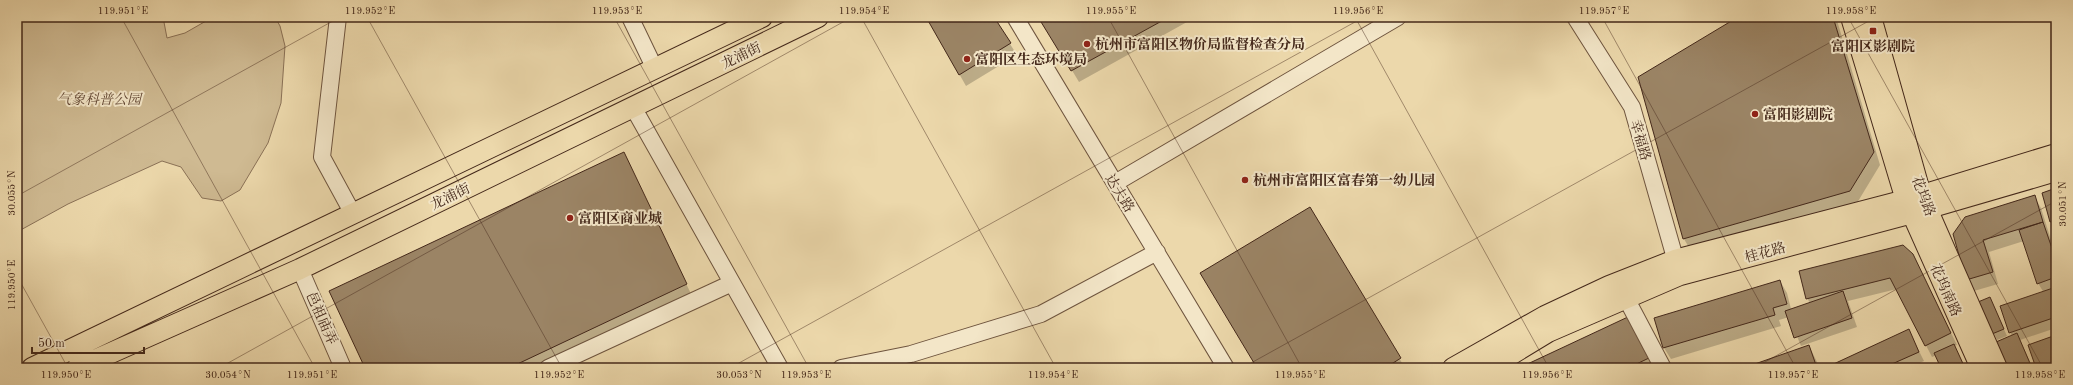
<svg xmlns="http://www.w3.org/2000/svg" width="2073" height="385" font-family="'Old Standard TT','Noto Serif SC',serif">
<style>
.green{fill:#cfba92;stroke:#8a7156}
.shadow{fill:#0003}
.building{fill:#9b8465;stroke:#44281a}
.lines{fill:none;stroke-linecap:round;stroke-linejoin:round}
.minor-casing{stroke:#6e543e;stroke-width:18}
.major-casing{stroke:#44281a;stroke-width:22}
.minor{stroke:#f3e6c8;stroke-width:16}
.major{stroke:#ecd8ab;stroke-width:20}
.ticks{fill:none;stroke:#44281a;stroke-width:1;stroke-opacity:0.45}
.poi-dot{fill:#8f2418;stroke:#f3e6c8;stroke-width:1.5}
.labels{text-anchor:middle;stroke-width:4;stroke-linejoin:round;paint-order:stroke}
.poi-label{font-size:14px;font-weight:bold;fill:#44281a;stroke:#f3e6c8;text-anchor:start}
.street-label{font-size:14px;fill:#44281a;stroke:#f3e6c8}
.park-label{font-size:14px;font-style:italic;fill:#604532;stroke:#f3e6c8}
.neatline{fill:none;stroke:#44281a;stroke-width:1.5}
.ticks-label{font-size:10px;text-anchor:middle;fill:#44281a}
</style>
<rect width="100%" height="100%" fill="#ecd8ab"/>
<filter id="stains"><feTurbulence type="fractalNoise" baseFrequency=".005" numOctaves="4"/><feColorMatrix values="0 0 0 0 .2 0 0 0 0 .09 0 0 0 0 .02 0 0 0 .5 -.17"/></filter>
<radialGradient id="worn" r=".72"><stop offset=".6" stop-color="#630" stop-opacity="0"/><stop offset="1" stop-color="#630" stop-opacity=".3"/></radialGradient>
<path class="green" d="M17 17H163L167 38 185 33 213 17H275L280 26 285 46 281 103 268 143 240 190 221 201 202 198 181 167 162 161 68 204 17 232Z"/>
<path class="shadow" d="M927 17H993L1017 55 966 86Z
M1040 17H1196L1079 82Z
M1740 17H1836L1880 165 1857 203 1691 251 1684 239 1639 77Z
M624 153 692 296 540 368H366Z
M2056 189V230L2051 222 2043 193Z
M2034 196 2041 208 2056 256V328L2020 340 2033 368H2007L2012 336 2010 332 2044 293 2038 283 2024 241 1989 252 1998 284 1974 291 1967 279 1954 234Z
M1310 208 1405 368H1257Z
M1912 254 1957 345 1954 346 1965 368H1942L1937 355 1932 357 1897 289 1848 301 1857 327 1801 346 1789 317 1779 320 1781 326 1671 359 1664 348 1656 319 1780 281 1787 293 1791 309 1810 303 1807 298Z
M1990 298 2007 336 1997 340 1980 302Z
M1629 317 1654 368H1522Z
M1909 331 1924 361 1909 368H1827Z
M1809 346 1820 368H1754Z"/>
<path class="building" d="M926 17H994L1011 43 959 75Z
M1038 17H1169L1071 71Z
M1738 17H1833L1874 152 1850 191 1683 239 1638 77Z
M624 152 687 284 509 368H365L329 291Z
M2056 188V220L2050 222 2042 193Z
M2035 195 2043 222 1983 240 1993 272 1966 280 1953 234 1965 217Z
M1310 207 1401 358 1385 368H1257L1200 273Z
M2043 222 2056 260V277L2037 284 2019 230Z
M2056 239V249L2052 240Z
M1903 245 1913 254 1951 333 1925 346 1890 278 1806 299 1799 271Z
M1780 280 1787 304 1773 308 1775 315 1663 348 1654 318Z
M2056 287V317L2009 333 2000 306Z
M1843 291 1852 318 1794 338 1785 311Z
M1990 297 2004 329 1992 334 1978 302Z
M1630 316 1649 358 1628 368H1519Z
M1909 329 1919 352 1883 368H1825Z
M2017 333 2032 368H2006L1996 342Z
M2056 335V368H2036L2028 345Z
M1954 344 1965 368H1941L1934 353Z
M1809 345 1817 368H1753L1752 365Z"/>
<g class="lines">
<g class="minor-casing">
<path id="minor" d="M338 17 322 157 353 214
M630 17 655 69
M1015 17 1226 368
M1575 17 1632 107 1679 272
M633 107 780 368
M1122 179 1398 17
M300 269 343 368
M1626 298 1663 368
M548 368 732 283
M841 368 911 354 1041 314 1157 252"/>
</g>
<g class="major-casing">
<path id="major" d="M1851 17 1906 200 1981 368
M1871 17 1921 195 1997 368
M32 368 762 17
M77 368 300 269 818 17
M1453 368 1545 316 1609 286 1675 260 1906 200 2056 154
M1489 368 1548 332 1680 275 1912 213 2056 171"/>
</g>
<use href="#minor" class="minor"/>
<use href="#major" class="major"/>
</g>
<path class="ticks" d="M121 17 315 368M367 17 562 368M614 17 809 368M861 17 1056 368M1108 17 1302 368M1355 17 1549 368M1602 17 1796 368M1848 17 2043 368M17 196 340 17M17 276 68 368M219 368 852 17M730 368 1364 17M1242 368 1876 17M1754 368 2056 201"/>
<g class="poi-dot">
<rect x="1869" y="27" width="8" height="8" rx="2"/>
<circle cx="1087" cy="44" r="4"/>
<circle cx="967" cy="59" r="4"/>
<circle cx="1755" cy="114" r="4"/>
<circle cx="1245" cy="180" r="4"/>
<circle cx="570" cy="218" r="4"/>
</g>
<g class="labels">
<g class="poi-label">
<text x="1095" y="49">杭州市富阳区物价局监督检查分局</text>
<text x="1873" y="51" text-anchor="middle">富阳区影剧院</text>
<text x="975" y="64">富阳区生态环境局</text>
<text x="1763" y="119">富阳影剧院</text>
<text x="1253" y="185">杭州市富阳区富春第一幼儿园</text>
<text x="578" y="223">富阳区商业城</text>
</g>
<g class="street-label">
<text transform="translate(741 55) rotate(-26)" y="5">龙浦街</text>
<text transform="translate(1641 140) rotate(74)" y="5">幸福路</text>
<text transform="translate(1120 193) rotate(58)" y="5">达夫路</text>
<text transform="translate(450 196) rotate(-26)" y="5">龙浦街</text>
<text transform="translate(1924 196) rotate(69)" y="5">花坞路</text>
<text transform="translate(1765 252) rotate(-15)" y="5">桂花路</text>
<text transform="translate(1946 290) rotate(66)" y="5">花坞南路</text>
<text transform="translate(322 318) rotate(66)" y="5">邑祖庙弄</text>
</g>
<g class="park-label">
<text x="99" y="104">气象科普公园</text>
</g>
</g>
<rect width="2073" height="385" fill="none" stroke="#ecd8ab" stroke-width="44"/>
<path d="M32 347v6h112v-6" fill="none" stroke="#44281a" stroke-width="2"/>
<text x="38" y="347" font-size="12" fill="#44281a" stroke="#f3e6c8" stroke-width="3" paint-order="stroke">50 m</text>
<rect x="22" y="22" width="2029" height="341" class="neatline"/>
<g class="ticks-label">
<text x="123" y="14">119.951°E</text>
<text x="370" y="14">119.952°E</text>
<text x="617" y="14">119.953°E</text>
<text x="864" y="14">119.954°E</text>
<text x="1111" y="14">119.955°E</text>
<text x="1358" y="14">119.956°E</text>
<text x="1604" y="14">119.957°E</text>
<text x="1851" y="14">119.958°E</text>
<text transform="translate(11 193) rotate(-90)" y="4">30.055°N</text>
<text transform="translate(2062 204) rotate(-90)" y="4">30.051°N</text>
<text transform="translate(11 285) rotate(-90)" y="4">119.950°E</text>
<text x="66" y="378">119.950°E</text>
<text x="228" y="378">30.054°N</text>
<text x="312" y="378">119.951°E</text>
<text x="559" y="378">119.952°E</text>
<text x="739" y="378">30.053°N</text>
<text x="806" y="378">119.953°E</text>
<text x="1053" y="378">119.954°E</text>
<text x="1300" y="378">119.955°E</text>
<text x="1547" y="378">119.956°E</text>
<text x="1793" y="378">119.957°E</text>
<text x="2040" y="378">119.958°E</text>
</g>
<rect width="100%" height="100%" filter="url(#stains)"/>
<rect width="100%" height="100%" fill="url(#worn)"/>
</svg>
